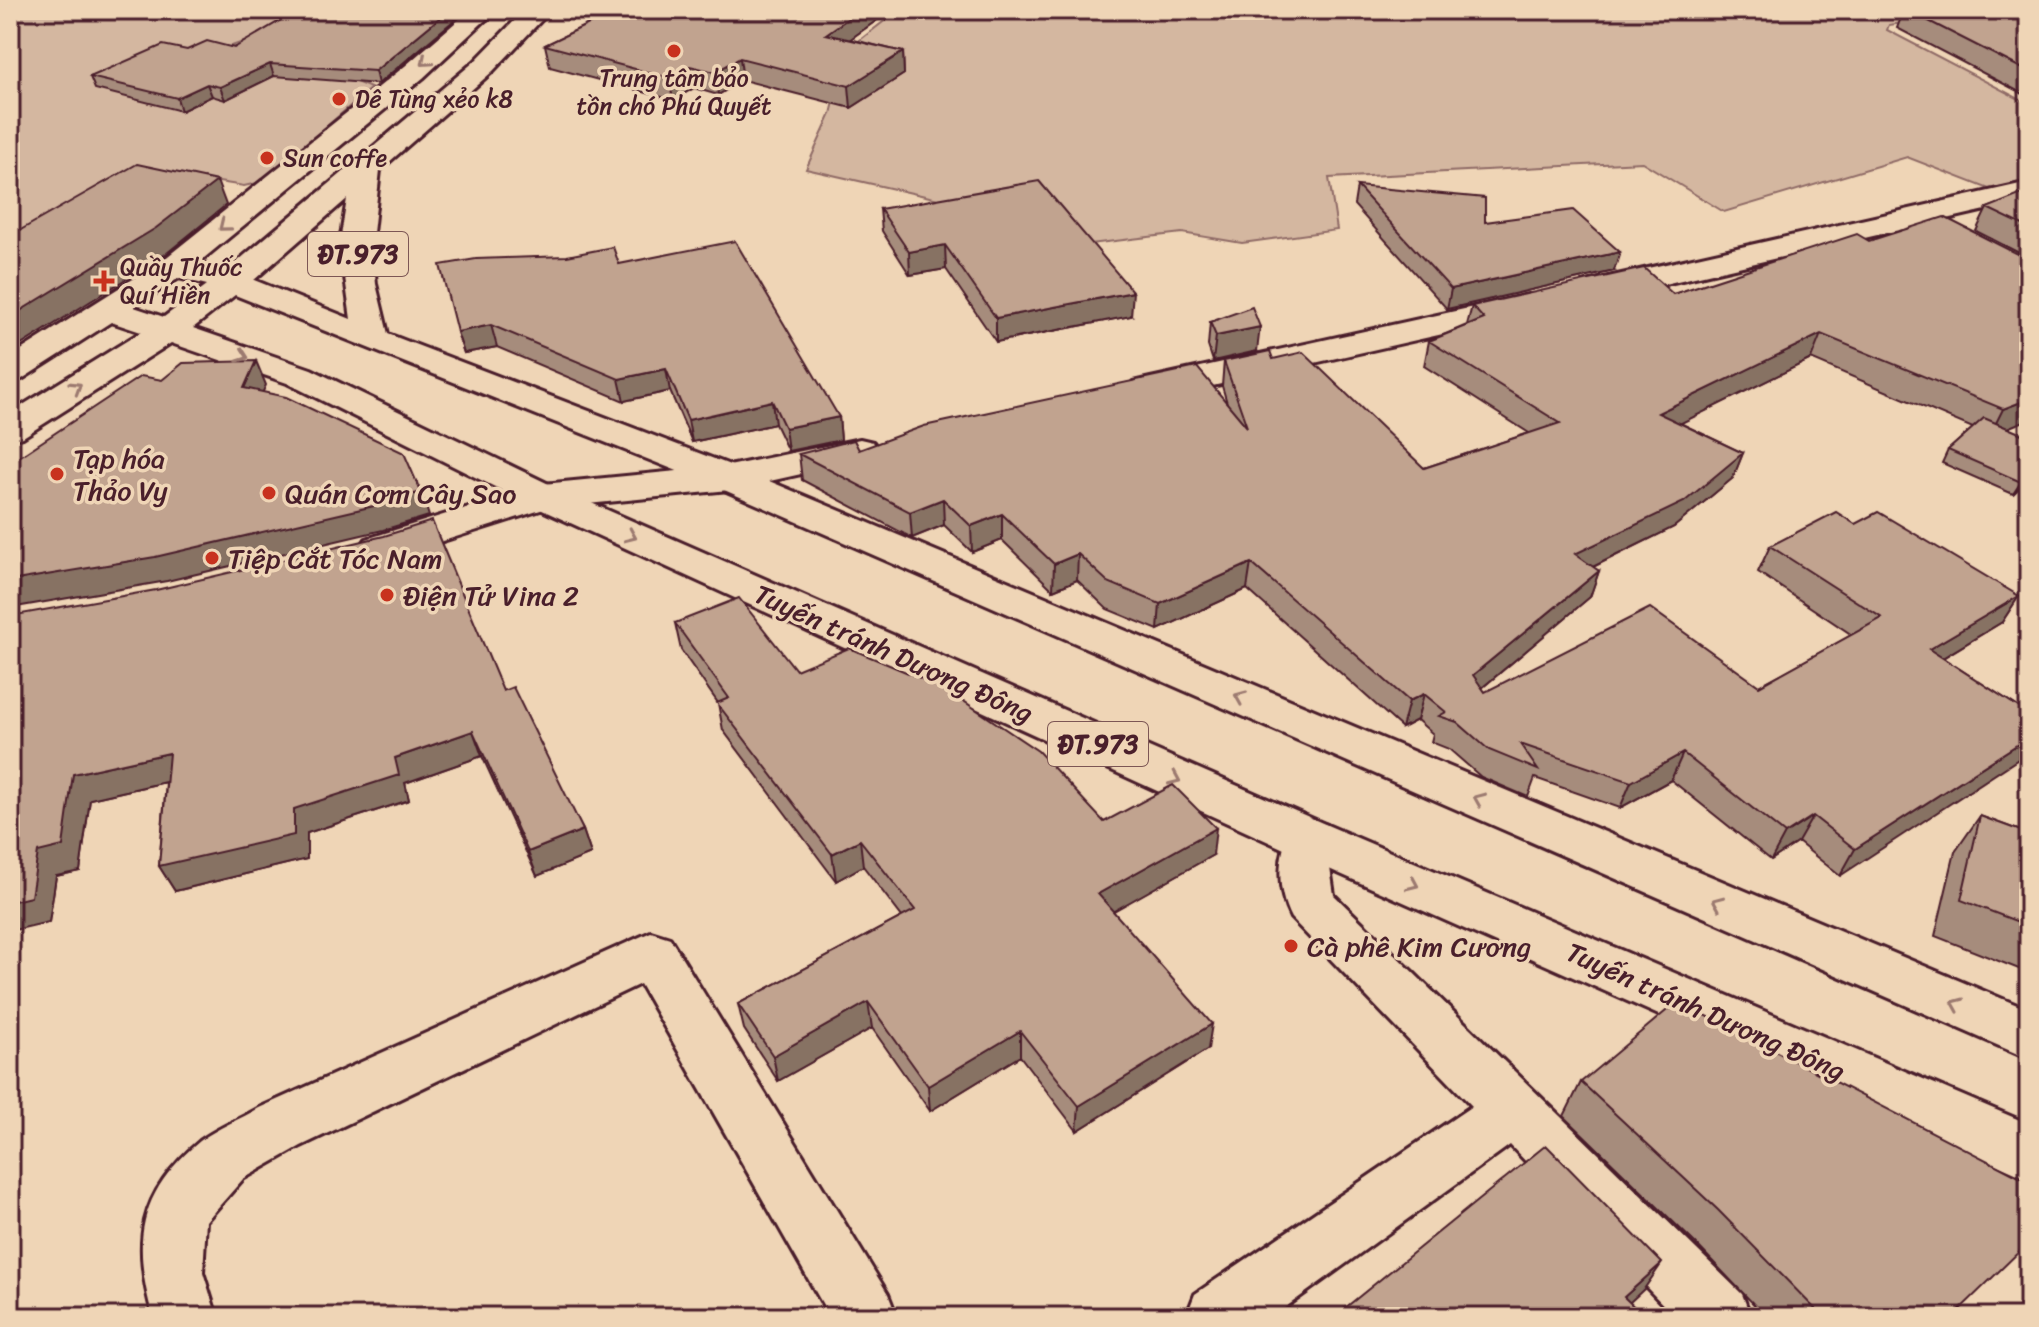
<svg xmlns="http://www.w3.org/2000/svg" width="2039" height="1327" font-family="Sriracha,sans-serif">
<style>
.green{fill:#d4b7a0;stroke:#8f6b66;stroke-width:2}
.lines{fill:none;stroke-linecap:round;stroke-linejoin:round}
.street-casing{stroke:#4a1f2b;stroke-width:6}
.primary-casing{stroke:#4a1f2b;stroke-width:6}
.street{fill:#efd5b6;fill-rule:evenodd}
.primary{fill:#efd5b6;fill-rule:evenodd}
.wall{fill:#a68c7b;stroke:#4a1f2b;stroke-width:2}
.shaded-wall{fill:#877264;stroke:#4a1f2b;stroke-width:2}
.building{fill:#c1a38f;stroke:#4a1f2b;stroke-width:2}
.oneway{stroke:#9c7a70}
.poi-dot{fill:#c8321e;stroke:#efd5b6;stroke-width:3}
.labels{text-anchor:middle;stroke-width:7;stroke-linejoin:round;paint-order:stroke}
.far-poi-label{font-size:24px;fill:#4a1f2b;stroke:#efd5b6;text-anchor:start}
.shield{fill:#efd5b6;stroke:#7c5655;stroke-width:2}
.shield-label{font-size:26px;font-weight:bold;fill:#4a1f2b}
.poi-label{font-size:28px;fill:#4a1f2b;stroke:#efd5b6;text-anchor:start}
.street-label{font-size:28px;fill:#4a1f2b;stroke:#efd5b6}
</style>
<rect width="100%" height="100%" fill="#efd5b6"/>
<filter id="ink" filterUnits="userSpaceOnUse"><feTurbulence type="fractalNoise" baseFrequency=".0125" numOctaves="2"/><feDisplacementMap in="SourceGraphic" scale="16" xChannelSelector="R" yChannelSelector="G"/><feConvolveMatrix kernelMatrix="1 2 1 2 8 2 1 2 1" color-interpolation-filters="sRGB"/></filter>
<g filter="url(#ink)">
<path class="green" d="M10 10H313L297 23 229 47 372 61 356 82 371 88 262 182 244 186 162 173 10 250Z
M891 10H1996L1889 25 1887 30 2029 104V181L1989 189 1907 157 1724 212 1642 162 1329 178 1337 230 1242 243 1182 233 1090 244 965 205 806 169 831 114 847 50 892 15Z"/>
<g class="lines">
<g class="street-casing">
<path id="street" d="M2029 182V200L1595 300 1583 297 1579 290 1583 283 1595 280Z
M1528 295 1540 298 1545 305 1540 312 1146 401 1133 398 1128 390 1133 382 1146 379Z
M860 439 873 442 879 450 873 458 729 490 547 508 380 561 366 557 360 548 366 539 543 484 729 466Z
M1310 820 1327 825 1335 839 1330 868 1334 895 1742 1294 1751 1317H1675L1510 1145 1272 1317H1186L1195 1294 1472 1106 1291 918C1276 889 1277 854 1293 825Z
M651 932 670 938 888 1294 897 1317H830L640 984 301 1146 243 1179 206 1221 203 1272 217 1317H153C132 1241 137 1194 200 1141 217 1128 241 1119 259 1108Z"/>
</g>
<g class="primary-casing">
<path id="primary" d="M470 10H496L423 78 198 263 226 271 475 61 525 10H551L493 71 380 170 372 242 376 284 388 334 743 470 2029 1010V1059L715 486 235 295 193 328 311 369 557 488 1327 825 2029 1124V1179L1293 853 529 504 287 383 171 343 23 437 10 440V413L141 332 111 322 22 379 10 383V357L163 260 405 66ZM347 199 340 242 351 319 254 280ZM179 278 207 285 164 317 134 307Z"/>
</g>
<use href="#street" class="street"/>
<use href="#primary" class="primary"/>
</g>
<path class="wall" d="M604 10H880V18L850 39 903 52 904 74 851 108 743 80 718 95 694 88 673 100 550 67 545 45 605 16Z
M1904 10H2029V97L1897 28Z
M458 17 378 84 274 76 225 100 212 96 181 111 95 89 90 77 187 50 234 48Z
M1357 186 1485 222 1614 271 1447 309 1354 205Z
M2029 193V258L1976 231 1987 208Z
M880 209 1131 316 996 342 946 269 910 275 882 231Z
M1869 241 2029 260 2007 428 2029 479 2013 494 1942 463 1948 450 1973 428 1811 359 1680 423 1743 453 1733 478 1674 527 1593 567 1599 571 1590 597 1482 688 1485 692 1759 686 1852 635 1758 572 1770 546 1855 524 2019 596 2002 622 1943 658 2029 714 1840 876 1798 842 1771 860 1671 780 1620 808 1535 778 1528 797 1481 777 1449 749 1431 742 1433 734 1417 720 1402 728 1247 589 1158 630 1107 609 1077 580 1053 590 1002 540 972 552 944 525 912 538 802 480 799 454 859 450 1227 403 1222 386 1224 361 1273 359 1424 468 1529 433 1424 366 1429 341 1467 325 1472 306 1673 294Z
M619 264 839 417 841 440 788 451 775 424 692 442 670 391 624 401 497 347 464 353 457 332Z
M1210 322 1257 351 1213 361 1208 346Z
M10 616 503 691 583 830 591 854 537 876 482 756 405 783 409 800 307 833V859L175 891 159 866 166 782 90 799 80 871 56 876 49 922Z
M675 623 796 670 1104 822 1213 855 1113 911 1208 1049 1077 1131 1020 1056 930 1111 872 1028 778 1081 744 1029 738 1004 902 917 863 866 836 881 723 730 718 703 681 650Z
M1980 816 2029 834V973L1935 936 1955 852Z
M1581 1082 1952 1317H1766L1695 1243 1564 1116Z"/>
<path class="shaded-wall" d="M449 10H456L458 17 378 84 375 71Z
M859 10H880V18L828 55 826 34Z
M903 52 904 74 851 108 849 86Z
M740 58 743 80 718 95 715 72Z
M270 64 274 76 225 100 220 87Z
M690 66 694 88 673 100 669 78Z
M207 84 212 96 181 111 177 98Z
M217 181 226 205 167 253 10 352V317Z
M945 245 946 269 910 275 909 252Z
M1620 252 1614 271 1447 309 1451 289Z
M1133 292 1131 316 996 342V318Z
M491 325 497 347 464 353 457 332Z
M1260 327 1257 351 1213 361 1216 336Z
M1821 334 1811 359 1649 439 1658 413Z
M256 361 266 385 254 411 244 388Z
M666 369 670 391 624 401 619 379Z
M2029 399V419L1990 435 2003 409Z
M772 401 775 424 692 442 688 420Z
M839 417 841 440 788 451 785 428Z
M1743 453 1733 478 1674 527 1566 580 1575 554Z
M2029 474V479L2013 494 2021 482Z
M421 492 429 516 383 530 167 581 10 608V581Z
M943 499 944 525 912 538 910 512Z
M1002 514V540L972 552 971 526Z
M1078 554 1077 580 1053 590 1054 564Z
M1251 563 1247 589 1158 630 1160 604Z
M1599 571 1590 597 1465 702 1473 675Z
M2019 596 2002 622 1914 675 1929 649Z
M1424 694 1417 720 1402 728 1409 701Z
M473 731 482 756 405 783 409 800 307 833V859L175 891 159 866 294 809 395 758Z
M2029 737V752L1840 876 1855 849Z
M169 753 183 778 90 799 80 871 56 876 49 922 10 931V902L73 774Z
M1683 753 1671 780 1620 808 1631 782Z
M1813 816 1798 842 1771 860 1785 834Z
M1216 828 1213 855 1096 921 1098 894Z
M583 830 591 854 537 876 528 852Z
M860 840 863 866 836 881 832 854Z
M868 1002 872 1028 778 1081 773 1056Z
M1212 1024 1208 1049 1077 1131 1079 1106Z
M1020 1031V1056L930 1111 928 1086Z
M1662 1263 1644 1289 1614 1317 1624 1297Z"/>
<path class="building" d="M298 10H449L375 71 270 64 220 87 207 84 177 98 90 77 163 45 187 50 207 41 234 48Z
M618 10H860L826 34 903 52 849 86 740 58 715 72 690 66 669 78 545 45Z
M1907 10H2029V72Z
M137 164 217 181 156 228 10 317V236Z
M1039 181 1133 292 996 318 945 245 909 252 880 209Z
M1357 186 1485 198V222L1573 210 1620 252 1451 289Z
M2027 192 2029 193V228L1987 208Z
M1944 217 2029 260V399L2003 409 1821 334 1658 413 1743 453 1684 502 1575 554 1599 571 1473 675 1485 692 1650 608 1759 686 1882 618 1770 546 1836 512 1855 524 1878 512 2019 596 1929 649 2029 714V737L1855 849 1813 816 1785 834 1683 753 1631 782 1520 744 1538 770 1489 750 1457 722 1439 716 1446 712 1424 694 1409 701 1251 563 1160 604 1108 582 1078 554 1054 564 1002 514 971 526 943 499 910 512 799 454 854 440 859 450 924 426 1197 367 1247 427 1224 361 1270 351 1273 359 1303 352 1424 468 1560 423 1429 341 1484 319 1472 306 1644 268 1673 294 1857 234 1869 241Z
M735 241 839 417 785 428 772 401 688 420 666 369 619 379 491 325 457 332 440 265 476 259 567 256 613 247 619 264Z
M1252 307 1260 327 1216 336 1210 322Z
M256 361 244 388 286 397 404 453 421 492 374 506 155 557 10 581V463L141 376 162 380 183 363Z
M1984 418 2029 437V474L2021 482 1948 450Z
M432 521 503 691 513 687 583 830 528 852 473 731 395 758 399 775 294 809V835L159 866 169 753 73 774 63 846 38 852 31 897 10 902V616L156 590 384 536Z
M739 598 796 670 849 648 944 688 1038 751 1104 822 1173 785 1216 828 1098 894 1212 1024 1079 1106 1020 1031 928 1086 868 1002 773 1056 738 1004 915 910 860 840 832 854 717 703 729 698 675 623Z
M1980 816 2029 834V926L1961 900Z
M1678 1001 2029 1182V1242L1952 1317H1823L1718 1210 1581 1082Z
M1546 1145 1662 1263 1624 1297 1645 1317H1334Z"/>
<defs><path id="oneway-chevron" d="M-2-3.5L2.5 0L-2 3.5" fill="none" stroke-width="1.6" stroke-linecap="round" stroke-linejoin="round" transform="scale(2)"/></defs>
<g class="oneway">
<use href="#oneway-chevron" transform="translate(426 61) rotate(139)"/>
<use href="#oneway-chevron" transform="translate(224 226) rotate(141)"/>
<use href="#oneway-chevron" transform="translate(243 356) rotate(20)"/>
<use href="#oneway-chevron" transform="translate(76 387) rotate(-32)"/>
<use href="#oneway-chevron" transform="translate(631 536) rotate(24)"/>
<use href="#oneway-chevron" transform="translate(1240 697) rotate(-157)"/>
<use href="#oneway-chevron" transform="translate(1175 779) rotate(24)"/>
<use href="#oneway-chevron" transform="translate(1479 799) rotate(-157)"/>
<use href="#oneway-chevron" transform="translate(1413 884) rotate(24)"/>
<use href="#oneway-chevron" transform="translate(1718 902) rotate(-157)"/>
<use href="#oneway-chevron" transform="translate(1957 1004) rotate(-157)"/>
</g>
</g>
<g class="poi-dot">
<circle cx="674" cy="51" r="8"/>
<circle cx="339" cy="99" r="8"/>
<circle cx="267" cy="158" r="8"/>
<path d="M100 269h8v8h8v8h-8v8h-8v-8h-8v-8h8z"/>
<circle cx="57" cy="474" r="8"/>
<circle cx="269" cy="493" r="8"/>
<circle cx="212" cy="558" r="8"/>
<circle cx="387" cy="595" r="8"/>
<circle cx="1291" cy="946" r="8"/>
</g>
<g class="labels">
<g class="far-poi-label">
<text x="674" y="86" text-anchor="middle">Trung tâm bảo<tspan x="674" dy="28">tồn chó Phú Quyết</tspan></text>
<text x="355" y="107">Dê Tùng xẻo k8</text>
<text x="283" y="166">Sun coffe</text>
<text x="120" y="275">Quầy Thuốc<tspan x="120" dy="28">Quí Hiền</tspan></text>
</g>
<g class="shield">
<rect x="308" y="232" width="100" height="44" rx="6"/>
<rect x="1048" y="722" width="100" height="44" rx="6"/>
</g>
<g class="shield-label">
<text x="358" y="263">ĐT.973</text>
<text x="1098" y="753">ĐT.973</text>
</g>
<g class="poi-label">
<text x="73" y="468">Tạp hóa<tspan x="73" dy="32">Thảo Vy</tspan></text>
<text x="285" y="503">Quán Cơm Cây Sao</text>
<text x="228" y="568">Tiệp Cắt Tóc Nam</text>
<text x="403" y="605">Điện Tử Vina 2</text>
<text x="1307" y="956">Cà phê Kim Cương</text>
</g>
<g class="street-label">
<text transform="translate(894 653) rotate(24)" y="10">Tuyến tránh Dương Đông</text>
<text transform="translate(1706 1011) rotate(24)" y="10">Tuyến tránh Dương Đông</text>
</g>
</g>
<rect width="2039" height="1327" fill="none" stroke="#efd5b6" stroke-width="40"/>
<rect x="20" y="20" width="1999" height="1287" fill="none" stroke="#4a1f2b" stroke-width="3" filter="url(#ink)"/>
</svg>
